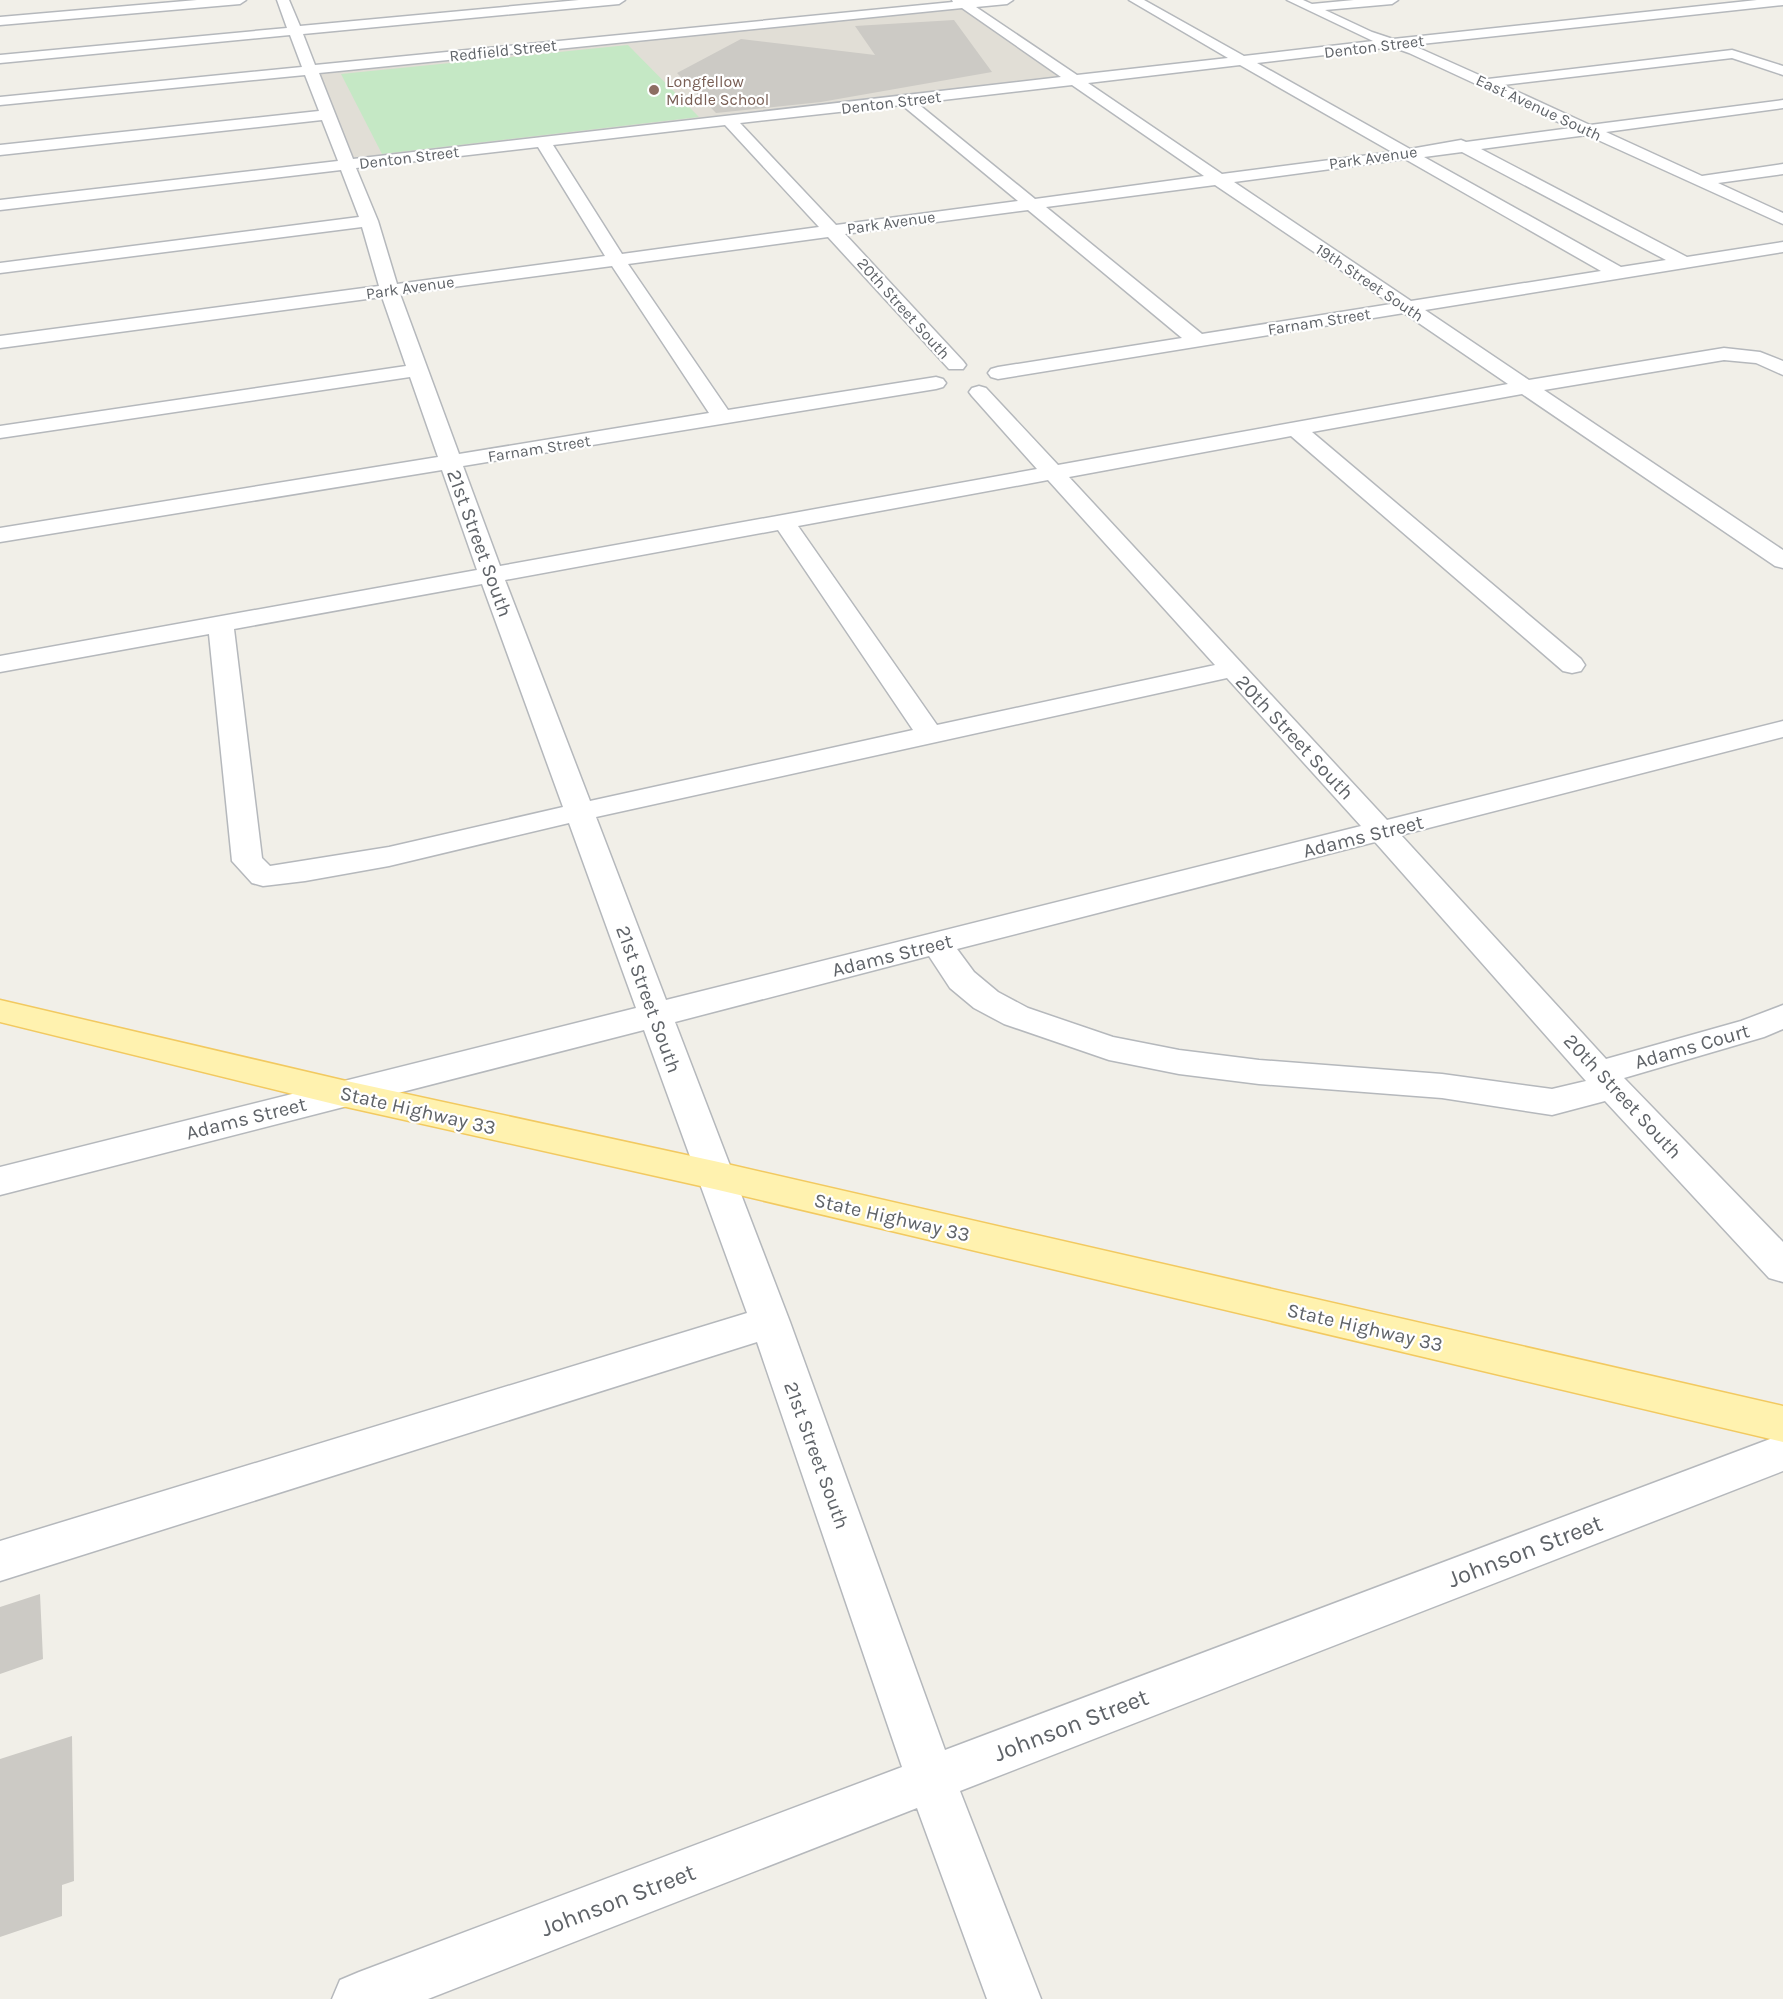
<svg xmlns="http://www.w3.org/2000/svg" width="1783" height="1999" font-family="Karla,sans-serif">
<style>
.education{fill:#e1ded6}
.green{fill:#c5e8c5}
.building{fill:#cccac5}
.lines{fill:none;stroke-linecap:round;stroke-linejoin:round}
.minor-casing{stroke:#b5b8bc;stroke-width:3}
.major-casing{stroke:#f2c960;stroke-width:3}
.minor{fill:#fff;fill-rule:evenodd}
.major{fill:#fff2af;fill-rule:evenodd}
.education-dot{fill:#8d6e63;stroke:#fff;stroke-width:2}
.labels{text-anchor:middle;stroke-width:4.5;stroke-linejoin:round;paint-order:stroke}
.far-street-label{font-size:16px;fill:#5f6368;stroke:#fff}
.far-education-label{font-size:16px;fill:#785e54;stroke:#fff;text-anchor:start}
.street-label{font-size:20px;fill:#5f6368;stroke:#fff}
.near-street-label{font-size:24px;fill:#5f6368;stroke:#fff}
</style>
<rect width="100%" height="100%" fill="#f1efe8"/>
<path class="education" d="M965 4 1075 80 347 164 310 70Z"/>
<path class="green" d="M628 45 699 117 382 154 341 74Z"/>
<path class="building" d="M954 20 992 72 821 102 716 113 677 73 741 39 875 55 855 26Z
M40 1594 43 1659 0 1674V1607Z
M72 1736 74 1881 62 1885V1916L0 1937V1759Z"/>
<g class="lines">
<g class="minor-casing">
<path id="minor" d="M197 0H246L240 4 0 25V17Z
M277 0H289L300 26 579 0H625L619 4 303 34 315 65 953 2 952 0H1013L1007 4 976 7 1077 75 1228 58 1129 0H1144L1244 56 1373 41 1287 0H1303L1312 4 1354 0H1398L1392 4 1325 10 1372 32 1393 39 1757 0H1783V5L1412 45 1488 79 1732 50 1783 66V75L1732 58 1503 85 1590 125 1783 100V108L1606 132 1702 176 1783 164V174L1718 183 1783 213V224L1587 135 1481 149 1687 257 1783 242V252L1425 310 1529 380 1724 348 1760 352 1783 361V375L1756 363 1724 360 1544 390 1783 550V568L1775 566 1522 394 1312 432 1581 659 1585 665 1581 671 1572 673 1563 671 1291 436 1069 477 1387 820 1783 721V737L1401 835 1606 1059 1741 1021 1783 1005V1029L1764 1037 1624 1078 1783 1242V1282L1769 1278 1605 1101 1552 1115 1442 1098 1259 1084 1179 1074 1109 1060 1004 1024 974 1008 950 988 929 956 675 1022 790 1322 945 1750 1783 1434V1471L960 1791 1041 1999H987L917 1808 428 1999H332L340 1980 359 1972 902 1767 757 1342 0 1581V1541L747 1313 644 1030 0 1195V1167L636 1008 569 823 389 866 305 881 263 886 252 883 232 861 209 634 0 672V656L477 570 442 470 0 542V528L438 457 410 377 0 438V426L406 366 382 297 0 348V336L379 286 362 227 0 273V263L359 217 341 170 0 210V200L338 161 322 120 0 155V145L319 111 305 75 0 105V97L302 67 290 35 0 63V55L287 28ZM962 8 1061 77 353 159 319 73ZM1392 47 1409 53 1571 128 1466 142 1461 140 1410 149 1257 63ZM1240 65 1392 152 1222 174 1088 83ZM1072 85 1204 176 1035 199 917 103ZM902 105 1018 201 836 225 740 123ZM725 125 819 227 622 254 553 145ZM538 147 605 256 397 284 378 221 356 168ZM1462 152 1666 260 1621 267 1424 157ZM1405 159 1601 271 1411 301 1234 182ZM1215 185 1391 304 1202 334 1046 207ZM1028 210 1182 338 998 367 991 369 988 373 991 377 998 379 1404 313 1508 384 1058 465 986 388 979 386 972 388 969 392 972 396 1037 469 500 566 463 466 936 389 943 387 946 383 943 379 936 377 728 410 628 264 828 237 949 369H963L966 365 963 361 845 234ZM612 266 709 413 459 454 400 294ZM1048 480 1215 665 937 725 798 526ZM778 530 913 730 590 801 505 580ZM482 584 563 807 389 847 270 866 262 858 234 629ZM1227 678 1361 826 666 1000 596 817ZM1375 842 1586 1081 1552 1089 1442 1074 1259 1060 1179 1050 1113 1037 1028 1008 998 992 974 972 957 949Z"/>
</g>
<g class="major-casing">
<path id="major" d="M0 1000 342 1080 714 1161 1783 1406V1442L714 1189 342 1106 0 1022Z"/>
</g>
<use href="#minor" class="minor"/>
<use href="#major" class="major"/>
</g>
<circle class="education-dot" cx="654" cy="90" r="6"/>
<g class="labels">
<g class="far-street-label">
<text transform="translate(1374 46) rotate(-7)" y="6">Denton Street</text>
<text transform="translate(503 50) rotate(-6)" y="6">Redfield Street</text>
<text transform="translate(891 102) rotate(-7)" y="6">Denton Street</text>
<text transform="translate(1539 107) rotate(25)" y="6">East Avenue South</text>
<text transform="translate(409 157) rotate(-7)" y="6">Denton Street</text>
<text transform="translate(1373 157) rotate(-8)" y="6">Park Avenue</text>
<text transform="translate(891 222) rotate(-8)" y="6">Park Avenue</text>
<text transform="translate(1370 282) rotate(34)" y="6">19th Street South</text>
<text transform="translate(410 287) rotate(-8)" y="6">Park Avenue</text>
<text transform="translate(904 308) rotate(48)" y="6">20th Street South</text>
<text transform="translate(1319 321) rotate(-9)" y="6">Farnam Street</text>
<text transform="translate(539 448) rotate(-9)" y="6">Farnam Street</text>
</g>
<g class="far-education-label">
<text x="666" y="87">Longfellow<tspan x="666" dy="18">Middle School</tspan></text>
</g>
<g class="street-label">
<text transform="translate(480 543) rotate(70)" y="7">21st Street South</text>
<text transform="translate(1295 737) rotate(47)" y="7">20th Street South</text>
<text transform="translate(1363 836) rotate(-14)" y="7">Adams Street</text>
<text transform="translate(892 955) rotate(-14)" y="7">Adams Street</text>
<text transform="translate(649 999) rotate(70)" y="7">21st Street South</text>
<text transform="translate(1692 1046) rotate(-16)" y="7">Adams Court</text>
<text transform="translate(1623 1096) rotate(47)" y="7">20th Street South</text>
<text transform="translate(418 1110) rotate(13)" y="7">State Highway 33</text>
<text transform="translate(246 1118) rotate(-14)" y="7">Adams Street</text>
<text transform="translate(892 1217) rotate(13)" y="7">State Highway 33</text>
<text transform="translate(1365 1327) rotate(13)" y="7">State Highway 33</text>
<text transform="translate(817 1455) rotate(70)" y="7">21st Street South</text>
</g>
<g class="near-street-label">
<text transform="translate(1525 1551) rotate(-21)" y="8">Johnson Street</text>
<text transform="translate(1071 1725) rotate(-21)" y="8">Johnson Street</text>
<text transform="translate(618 1900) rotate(-21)" y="8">Johnson Street</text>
</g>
</g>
</svg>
